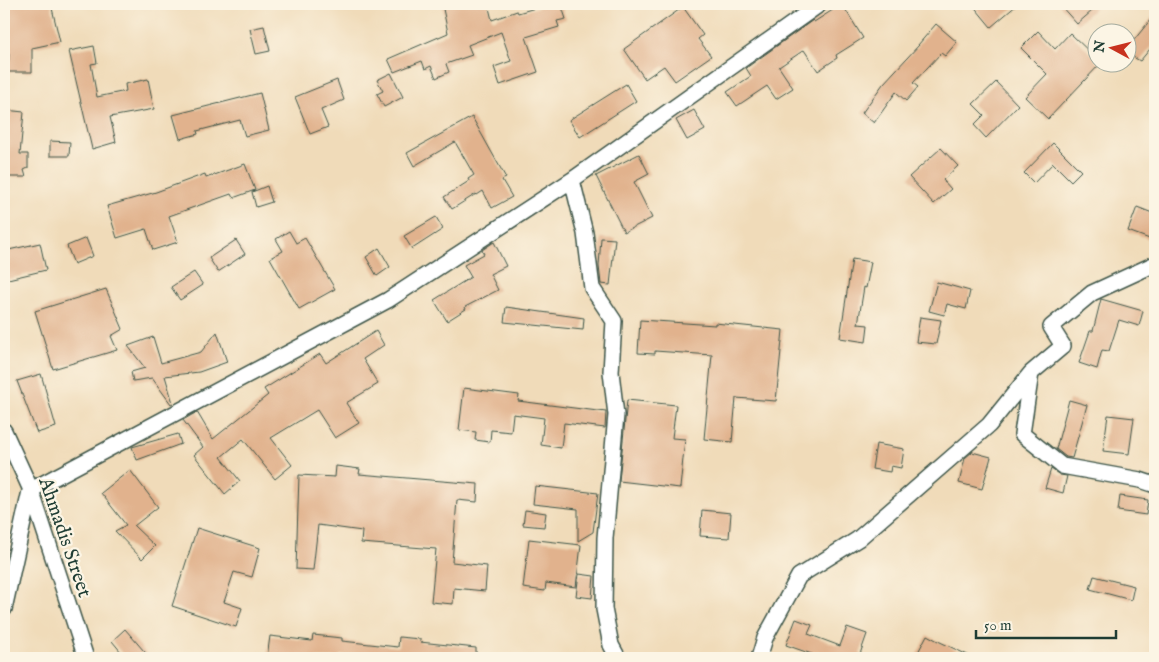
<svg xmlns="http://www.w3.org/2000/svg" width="1159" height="662" font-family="'IM FELL English',serif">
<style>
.building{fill:#e1b28d}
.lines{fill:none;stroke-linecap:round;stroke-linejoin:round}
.minor-casing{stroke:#3e5548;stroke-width:18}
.minor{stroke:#fff;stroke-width:15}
.labels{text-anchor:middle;stroke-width:4.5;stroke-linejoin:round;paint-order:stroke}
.street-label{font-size:20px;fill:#1f3d34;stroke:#fcf5e5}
</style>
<rect width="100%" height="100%" fill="#fcf5e5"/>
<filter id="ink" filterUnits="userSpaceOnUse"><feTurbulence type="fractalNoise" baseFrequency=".02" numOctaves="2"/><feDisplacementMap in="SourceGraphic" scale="10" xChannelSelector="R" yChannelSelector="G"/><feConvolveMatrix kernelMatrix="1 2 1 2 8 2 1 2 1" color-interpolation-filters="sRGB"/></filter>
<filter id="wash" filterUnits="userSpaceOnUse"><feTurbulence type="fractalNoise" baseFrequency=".0096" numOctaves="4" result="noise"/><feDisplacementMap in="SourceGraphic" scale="20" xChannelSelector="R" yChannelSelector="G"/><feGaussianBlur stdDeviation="1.12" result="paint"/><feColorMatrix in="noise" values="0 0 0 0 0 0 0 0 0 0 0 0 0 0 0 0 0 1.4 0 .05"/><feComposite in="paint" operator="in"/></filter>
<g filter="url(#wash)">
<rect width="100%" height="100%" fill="#f0dbb9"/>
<g id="blocks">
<path class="building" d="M4 4H51L60 42 32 48V72H8L9 54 4 55Z
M442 4H488L492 20 517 11 518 13 549 4H561L566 19 557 21 559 27 526 37 538 72 500 85 494 67 511 61 501 32 468 45 472 55 446 64 449 72 436 78 431 66 425 69 422 61 394 72 388 59 448 33Z
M842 4 863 38 836 55 837 58 818 71 804 50 779 67 793 88 776 99 767 86 737 106 727 92 751 76 746 68 813 20 814 22Z
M972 4H1018L991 27Z
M1059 4H1100L1077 24Z
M683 7 703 35 698 39 711 56 675 81 664 66 645 79 624 49Z
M1155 14V43L1140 61 1126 53V50Z
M936 24 957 42 945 56 941 53 913 83 918 87 906 101 896 92 874 123 862 113 883 84 919 45H918Z
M264 26 270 51 256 54 250 29Z
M1038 31 1055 49 1070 33 1096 58V62L1101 63 1048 119 1025 97 1047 74 1021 48Z
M94 46 97 63 91 64 97 97 126 91 125 84 148 79 154 109 110 117 116 142 92 149 69 51Z
M391 73 403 97 384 107 377 94 383 91 377 80Z
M337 80 344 100 321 110 328 127 310 134 295 97Z
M996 82 1018 105 986 138 974 125 984 115 973 104Z
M626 84 636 101 580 137 569 120Z
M260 93 269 130 245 136 240 120 197 131 198 134 180 139 173 115Z
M5 110 24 112 20 154H28V168L24 170 26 177H4V152L8 126H4Z
M694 110 705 130 687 140 676 120Z
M472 117 506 178 502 180 512 197 492 208 483 191 477 195 476 194 452 209 444 197 469 181 468 179 474 175 455 142 414 166 407 153Z
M50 141 70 142 69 156H50Z
M1053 143 1081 171 1071 181 1053 163 1034 183 1024 173Z
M941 148 958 166 943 180 951 189 934 204 909 177Z
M639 154 649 174 634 182 652 218 624 232 596 176Z
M245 164 255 190 233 198 231 194 169 216 178 242 153 250 146 229 117 238 107 206 156 192 205 174 206 178Z
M267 186 272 202 256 207 252 192Z
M1137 207 1155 214V241L1128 231Z
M436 217 443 229 412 249 404 236Z
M289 231 296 243 305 238 335 289 299 309 270 258 283 251 276 239Z
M86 238 93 256 74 264 67 246Z
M601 238 615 239 610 285 601 284 599 266Z
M236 240 245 254 218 272 209 258Z
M494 242 506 266 490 274 498 290 465 307 466 309 447 321 434 300 471 277 464 265 484 254 482 250Z
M40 243 46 270 4 280V251Z
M379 248 390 267 377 276 366 257Z
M852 259 871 262 866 288 864 287 858 324 868 325 866 342 840 338Z
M194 272 203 285 180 300 171 287Z
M937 282 970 291 966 309 947 304 944 315 929 311Z
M106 289 123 329 111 336 117 350 53 369 35 311Z
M1101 299 1143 311 1139 326 1119 320 1109 351 1102 350 1097 369 1079 363 1090 331H1093Z
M506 307 584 318 583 330 504 322Z
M920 317 941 320 936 344 916 342Z
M640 320 715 325V323L783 330 776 401 736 398 732 442 704 439 712 355 655 351V354L638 353Z
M376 331 384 345 363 359 378 384 346 403 359 423 335 438 317 410 271 438 292 465 275 479 243 439 221 457 240 481 225 494 194 455 203 447 183 420 197 412 213 439 268 395 264 389 320 354 326 363Z
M217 332 227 362 199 372 165 376 173 403 171 404 152 378 133 381 131 372 145 368 128 346 153 337 161 363 201 352Z
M41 374 56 427 37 433 17 381Z
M464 388 519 395 518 401 606 412 605 428 564 423 561 448 541 445 544 418 513 414 511 432 491 430 490 442 475 440 476 432 459 430Z
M627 400 676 405 672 438 685 439 680 488 619 481Z
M1069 400 1087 405 1072 458 1066 457 1056 449Z
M1108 415 1134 418 1129 454 1103 451Z
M178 434 181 444 137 460 132 447Z
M876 444 904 449 901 468 891 466 890 472 872 469Z
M972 452 991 457 982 489 959 483 965 458Z
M336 466 360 469 359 474 478 484 477 502 457 500 452 562 487 566 485 591 454 588 453 604 431 602 436 549 361 543 362 531 318 525 313 570 296 569 299 475 335 477Z
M1051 469 1060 475 1067 476 1063 493 1045 488Z
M130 470 158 507 134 526 155 546 142 559 115 531 126 525 101 493Z
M535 486 598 493 593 532 578 541V509L533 504Z
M1120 496 1148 500 1146 515 1118 511Z
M525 510 546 513 544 527 523 525Z
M702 510 731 513 729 538 700 536Z
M197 528 260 548 252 577 234 572 224 602 242 608 236 627 172 606Z
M529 539 581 545 576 587 546 583 545 591 523 588Z
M579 574 594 576 592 598 576 596Z
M1094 576 1134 586 1131 600 1090 589Z
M796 619 812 625 808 634 840 646 847 627 867 634 860 654 867 657V658H823L786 645Z
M125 629 150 658H126L112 641Z
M313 635 342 638V641L398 647 399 637 420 639V642L476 648V658H370L340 655V658H267L270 636 312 641Z
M927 635 938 641 974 658H915Z"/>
</g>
</g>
<g filter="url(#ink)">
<use href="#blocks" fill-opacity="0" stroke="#3e5548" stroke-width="1"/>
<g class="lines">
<g class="minor-casing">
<path id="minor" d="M572 180 585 233 592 288 614 321 611 372 616 415 605 538 604 609 611 645 618 658
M1155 264 1092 293 1051 327 1063 346 1031 373 1022 434 1062 466 1140 480 1155 485
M4 431 31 490 86 658
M31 490 388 300 572 180 820 4
M4 609 30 491
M759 658 765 638 799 576 858 539 989 425 1031 373"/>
</g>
<use href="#minor" class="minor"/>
</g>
</g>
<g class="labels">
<g class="street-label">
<text transform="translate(66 537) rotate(71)" y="7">Ahmadis Street</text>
</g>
</g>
<rect width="1159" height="662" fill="none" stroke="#fcf5e5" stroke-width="20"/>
<g transform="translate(1112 48) rotate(277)"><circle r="24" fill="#fcf5e5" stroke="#a4ab9e"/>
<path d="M0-4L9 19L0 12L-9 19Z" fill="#c8321e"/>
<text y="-8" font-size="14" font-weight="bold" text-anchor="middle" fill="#1f3d34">N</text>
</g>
<path d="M976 630v8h140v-8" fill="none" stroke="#1f3d34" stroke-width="2.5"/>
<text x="984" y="630" font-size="15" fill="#1f3d34" stroke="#fcf5e5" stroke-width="4" paint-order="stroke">50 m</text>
</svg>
